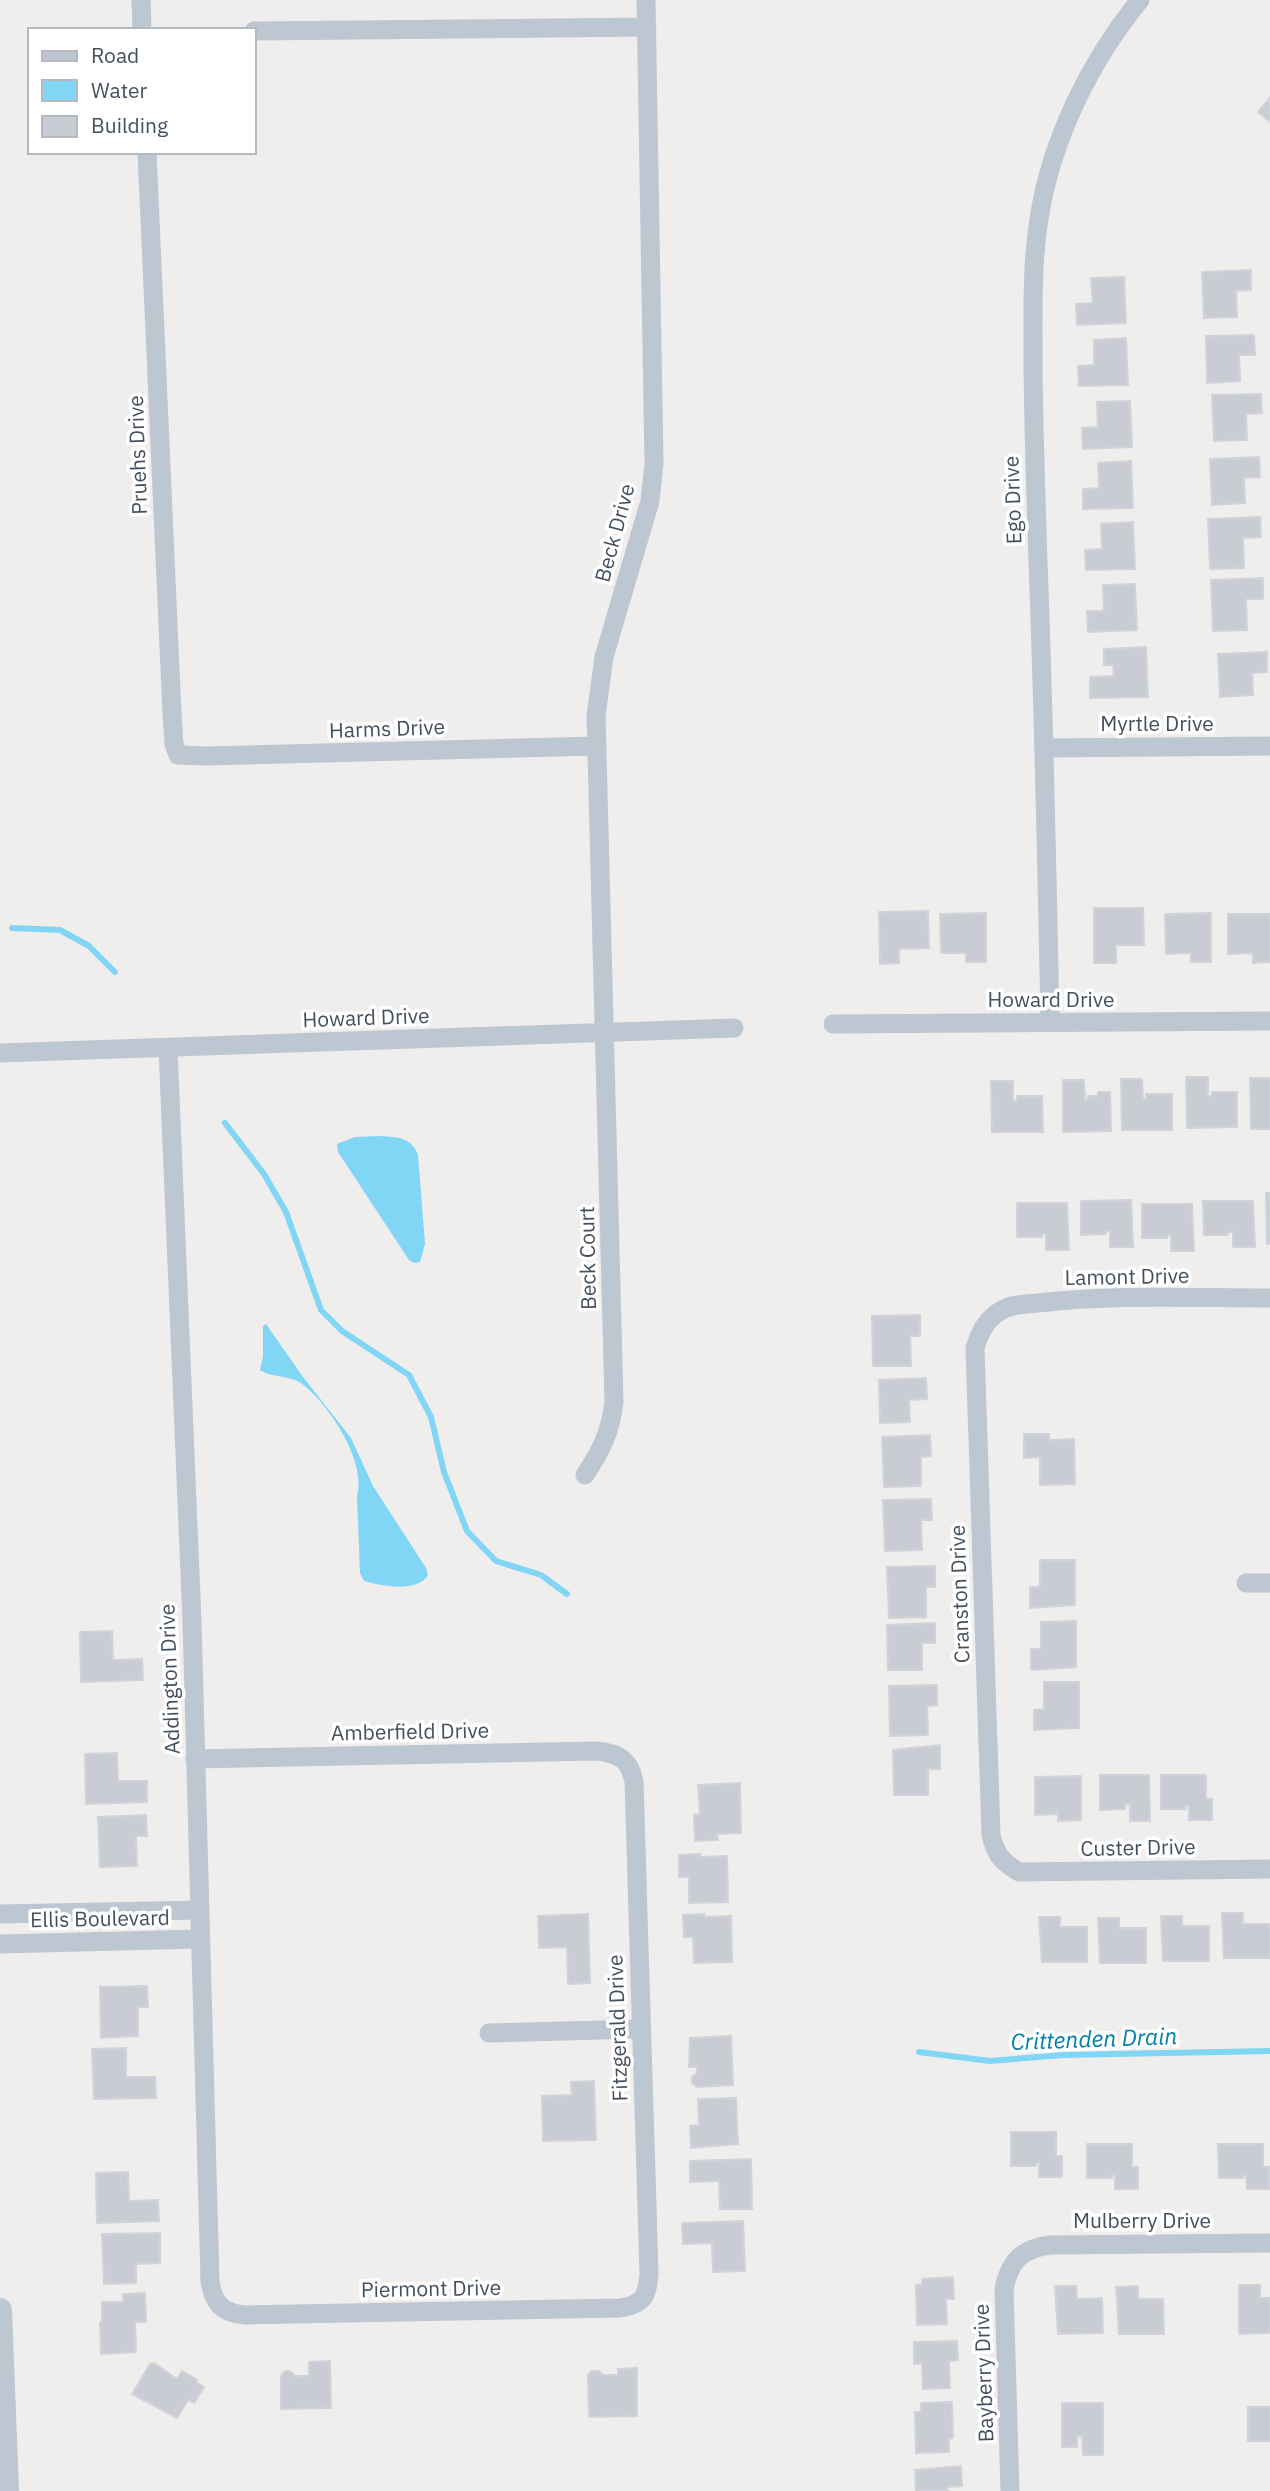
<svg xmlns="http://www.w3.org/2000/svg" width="1270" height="2491" font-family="'IBM Plex Sans',sans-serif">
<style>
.water{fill:#80d6f4}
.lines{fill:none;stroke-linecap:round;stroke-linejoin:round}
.stream{stroke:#80d6f4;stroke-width:6}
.building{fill:#c9ccd3;stroke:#d1d3da;stroke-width:2}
.minor{stroke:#bcc7d1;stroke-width:19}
.tertiary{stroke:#bcc7d1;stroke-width:24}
.labels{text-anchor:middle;stroke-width:7;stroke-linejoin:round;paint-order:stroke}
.street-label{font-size:21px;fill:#44505d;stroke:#fff}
.water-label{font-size:23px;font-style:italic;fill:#017fab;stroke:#fff}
</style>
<rect width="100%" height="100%" fill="#f0eded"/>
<path class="water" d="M378 1136C396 1137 411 1136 418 1155L425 1244 420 1262 414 1263 409 1260 338 1152 337 1144 355 1137Z
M266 1324 303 1377 351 1438 373 1486 426 1568 428 1575C418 1593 381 1586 364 1581L360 1573 357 1496C367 1461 328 1403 301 1383 289 1375 272 1378 260 1370L263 1357V1326Z"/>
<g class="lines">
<path class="stream" d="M12 928 60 930 89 946 115 972
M225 1123 264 1174 286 1212 321 1310 342 1331 409 1375 431 1417 444 1472 467 1531 496 1561 541 1575 567 1594
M919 2052 990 2061 1063 2055 1270 2051"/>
</g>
<path class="building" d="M1270 98V122L1258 112Z
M1251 270V290L1236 291 1237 317 1204 318 1202 272Z
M1124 277 1126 323 1077 325 1076 304 1093 303 1091 278Z
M1254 335 1255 355H1239L1240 381 1207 383 1206 336Z
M1126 338 1128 385 1079 386 1078 366 1094 365V340Z
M1261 394 1262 413 1246 414 1247 440 1214 441 1212 395Z
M1130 401 1132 447 1083 449 1082 428 1098 427 1097 402Z
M1259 457 1260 477 1244 478 1245 503 1212 505 1210 459Z
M1131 461 1133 508 1083 509V489L1099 488 1098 463Z
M1260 517 1261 537 1243 538 1244 568 1210 569 1208 519Z
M1133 522 1135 569 1086 570 1085 550 1102 549 1101 524Z
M1263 578V599H1246L1247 630 1213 631 1211 580Z
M1135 584 1137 630 1088 632 1087 611H1104L1103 585Z
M1146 647 1148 697 1090 698V677L1114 676 1113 665H1104V649Z
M1267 652V672L1252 673 1253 695 1220 697 1218 654Z
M1094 908H1143L1144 945H1116V963H1094Z
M928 911 929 948 899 949V963L880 964 879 912Z
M986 913V962H966V953H941L940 914Z
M1211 913V962H1191V953L1166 954 1165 914Z
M1228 914H1270V962L1253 963V953L1228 954Z
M1186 1077H1208V1096H1212V1092H1237V1127L1187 1128Z
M1250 1078H1270V1129H1251Z
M1121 1079H1142L1143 1099H1146V1094H1172V1130H1122Z
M1063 1080H1084L1085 1100H1088V1096H1098V1092H1110L1111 1131 1063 1132Z
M991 1081H1013V1101H1017V1096H1042L1043 1132H992Z
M1266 1193H1270V1244H1267Z
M1131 1200 1133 1247H1110V1231H1106V1234L1081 1235V1201Z
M1203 1201H1253L1255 1247H1233V1232H1228V1235H1204Z
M1017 1203H1067L1069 1250H1046V1234H1042V1237H1017Z
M1142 1204H1192L1194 1251H1171V1235H1167V1238H1142Z
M920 1315V1336H910L911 1366H873L872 1316Z
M926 1378 927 1399 909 1400 910 1422 880 1423 879 1380Z
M1024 1434H1049V1440L1074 1439 1075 1484 1040 1485V1457L1024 1458Z
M930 1435 931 1456 921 1457V1486L884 1487 882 1437Z
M931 1499 932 1520H921L922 1550 885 1551 883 1500Z
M1040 1560H1075V1605L1030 1608V1587H1040Z
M935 1566V1587H926V1617L889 1618 887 1567Z
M1076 1621V1667L1031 1670V1649H1041V1622Z
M935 1623V1643H922V1670H888L887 1625Z
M112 1631 113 1660 142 1659 143 1680 81 1682 80 1632Z
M1044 1682H1079V1728L1034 1730V1710L1044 1709Z
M937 1685V1705L927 1706 928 1735 890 1736 889 1686Z
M940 1745V1769H928V1795H894L893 1750Z
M117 1753 118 1781H147V1802L86 1804 85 1754Z
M1100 1775H1149L1150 1821H1130V1804H1125V1809L1100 1810Z
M1161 1775H1206V1799H1212V1820H1189V1806H1185L1186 1809H1161Z
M1081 1776V1820L1058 1821V1810H1056V1814L1035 1815V1777Z
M740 1783 741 1833 717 1834 718 1840 695 1841 694 1815 700 1814 698 1785Z
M146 1815 147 1836H136L137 1866 100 1867 98 1817Z
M700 1854V1857L727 1856 728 1902 689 1903V1877H679V1855Z
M1222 1913H1243V1924H1270V1958H1224Z
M588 1914 590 1983 568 1984 567 1947 539 1948 538 1916Z
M704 1914 705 1917 731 1916 732 1962 694 1963 693 1937H684L683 1915Z
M1161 1916H1182V1926H1209V1961H1163Z
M1039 1917H1060V1927H1087V1962H1042Z
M1098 1918H1119V1928H1146V1963H1100Z
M147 1986 148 2007H138V2036L101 2038 100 1987Z
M731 2036 733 2085 697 2087 692 2083V2077L697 2073V2067H689L690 2038Z
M126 2048V2077H155L156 2098 94 2099 92 2049Z
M594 2081 596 2140 543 2141 542 2096 572 2095 571 2082Z
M736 2098 738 2144 691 2148 690 2126 699 2125 698 2099Z
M1011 2132H1056V2156H1062V2177H1039V2163H1036V2166H1011Z
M1087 2144H1132V2167H1138V2189H1115V2175H1112V2178H1087Z
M1218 2144H1263V2167H1269V2189H1247L1246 2175H1243V2178H1219Z
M751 2159 752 2209H720L719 2181 690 2182V2161Z
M128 2172 129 2201 158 2200 159 2221 97 2223 96 2173Z
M743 2221 745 2271 713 2272 712 2243 683 2244 682 2223Z
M160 2233V2263L136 2264V2283L104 2284 102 2234Z
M953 2277 954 2299H946L947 2324 917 2325 916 2285H922V2279Z
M1239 2285H1260V2298H1270V2333L1239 2334Z
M1055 2286H1076L1077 2299 1102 2298 1103 2333 1058 2334Z
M1138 2286V2299H1163L1164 2334H1119L1116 2287Z
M145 2293 146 2322H135L136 2352 101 2354 100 2322H102V2302H123V2294Z
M957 2341 958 2360 949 2361 950 2388 923 2389 922 2363 914 2364V2342Z
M330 2361 331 2408 281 2409V2376L285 2371H290L295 2376H309V2362Z
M154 2363 177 2379 182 2371 197 2380 196 2382 204 2387 194 2403 188 2400 177 2418 132 2394 150 2364Z
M637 2368V2416L589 2417 588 2375 592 2371H599L603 2375H618V2369Z
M952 2402 953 2438H949V2452L916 2453 915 2412H921V2403Z
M1062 2403H1103V2455H1083L1082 2436H1077V2447H1062Z
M1248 2407H1270V2441H1248Z
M961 2466 962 2486 947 2487V2490L950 2491H916L915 2470Z"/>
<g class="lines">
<path class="minor" d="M141 0 142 30
M254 31 647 27
M147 152 172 714 174 744 178 755 206 756 597 746
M1045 748 1270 746
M1050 1022C1047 869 1044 716 1038 562 1036 492 1033 421 1033 351 1033 307 1032 263 1039 219 1051 140 1090 61 1140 0
M833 1024 1270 1021
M168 1048 192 1621 210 2281C213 2303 222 2313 245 2315L620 2308C644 2304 647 2297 649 2273L634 1782C630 1759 618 1753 596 1751L195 1759
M0 1053 734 1028
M1270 1298C1193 1298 1115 1294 1038 1303 1027 1304 1012 1304 1002 1310 986 1319 980 1332 975 1348L991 1835C996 1855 1001 1861 1019 1872L1270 1869
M585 1475C602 1449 610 1433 614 1402L596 716 604 657 650 501 654 463 646 0
M1246 1583H1270
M0 1914 199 1910
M0 1944 200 1939
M489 2033 640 2029
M1010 2491 1004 2289C1010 2260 1022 2249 1050 2245L1270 2243"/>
<path class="tertiary" d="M0 2310 7 2491"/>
</g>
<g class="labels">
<g class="street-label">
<text transform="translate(138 455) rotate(-92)" y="7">Pruehs Drive</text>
<text transform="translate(1013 500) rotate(-92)" y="7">Ego Drive</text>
<text transform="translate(615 533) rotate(-75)" y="7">Beck Drive</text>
<text x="1157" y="731">Myrtle Drive</text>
<text transform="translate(387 729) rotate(-2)" y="7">Harms Drive</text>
<text x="1051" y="1007">Howard Drive</text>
<text transform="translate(366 1018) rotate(-2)" y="7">Howard Drive</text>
<text transform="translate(588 1258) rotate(-91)" y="7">Beck Court</text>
<text transform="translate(1127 1277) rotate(-1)" y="7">Lamont Drive</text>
<text transform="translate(960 1594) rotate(-92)" y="7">Cranston Drive</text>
<text transform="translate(170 1679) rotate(-92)" y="7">Addington Drive</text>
<text transform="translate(410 1732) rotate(-1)" y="7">Amberfield Drive</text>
<text transform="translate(1138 1848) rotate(-1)" y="7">Custer Drive</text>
<text transform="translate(100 1919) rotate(-1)" y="7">Ellis Boulevard</text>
<text transform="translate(618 2028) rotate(-92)" y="7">Fitzgerald Drive</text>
<text x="1142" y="2228">Mulberry Drive</text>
<text transform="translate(431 2289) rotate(-1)" y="7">Piermont Drive</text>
<text transform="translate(984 2373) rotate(-92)" y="7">Bayberry Drive</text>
</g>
<g class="water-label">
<text transform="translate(1094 2039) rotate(-2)" y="8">Crittenden Drain</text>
</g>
</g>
<rect x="28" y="28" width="228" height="126" fill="#ffffff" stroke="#b4b9be" stroke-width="2"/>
<rect x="42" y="51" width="35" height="10" fill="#bcc7d1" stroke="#b4b9be" stroke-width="2"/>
<text x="91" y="63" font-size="21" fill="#44505d">Road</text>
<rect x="42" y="80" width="35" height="21" fill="#80d6f4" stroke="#b4b9be" stroke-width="2"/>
<text x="91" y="98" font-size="21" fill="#44505d">Water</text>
<rect x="42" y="116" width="35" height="21" fill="#c9ccd3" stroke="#b4b9be" stroke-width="2"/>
<text x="91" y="133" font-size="21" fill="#44505d">Building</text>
</svg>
